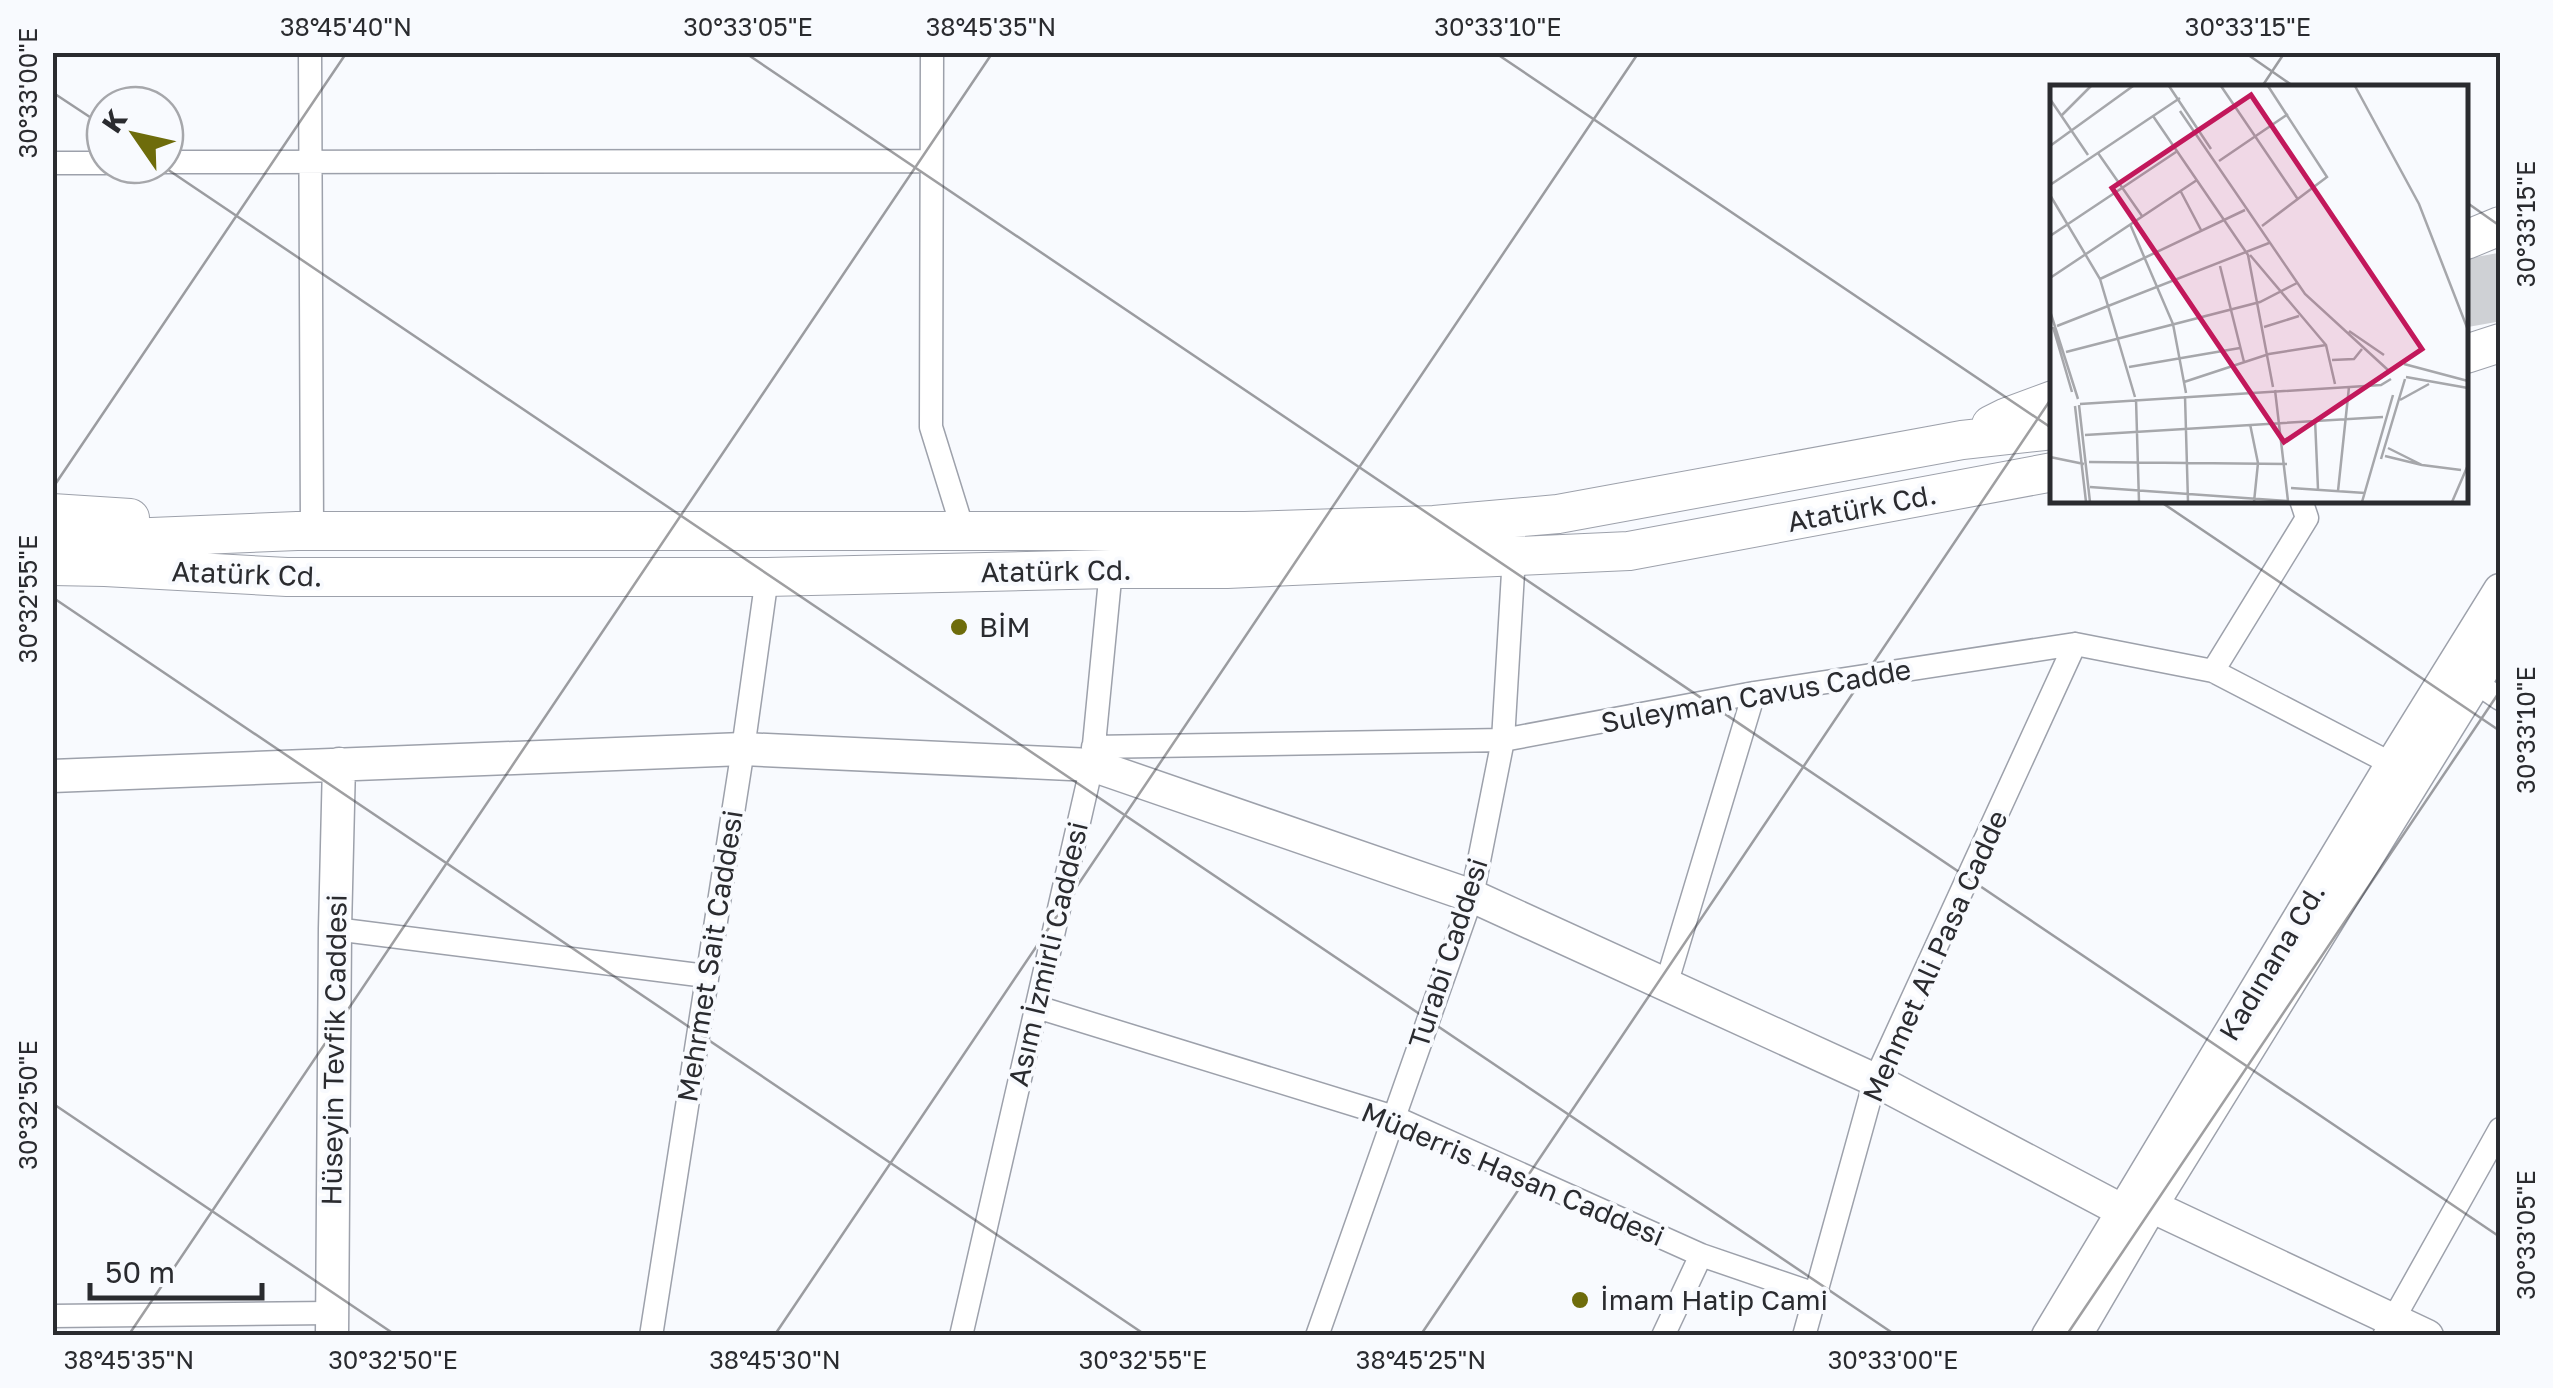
<svg xmlns="http://www.w3.org/2000/svg" width="2553" height="1388" font-family="'Golos Text',sans-serif">
<style>
.lines{fill:none;stroke-linecap:round;stroke-linejoin:round}
.primary-tunnel{stroke:#cfd1d5;stroke-width:38;stroke-dasharray:38 19;stroke-linecap:butt}
.street-casing{stroke:#9da1ab;stroke-width:25}
.secondary-casing{stroke:#9da1ab;stroke-width:35}
.primary-casing{stroke:#9da1ab;stroke-width:40}
.street{stroke:#fff;stroke-width:22}
.secondary{stroke:#fff;stroke-width:32}
.primary{stroke:#fff;stroke-width:38}
.ticks{fill:none;stroke:#2a2b2f;stroke-width:2.5;stroke-opacity:0.45}
.poi-dot{fill:#6e6c0b;stroke:#f8fafe;stroke-width:4}
.labels{text-anchor:middle;stroke-width:8;stroke-linejoin:round;paint-order:stroke}
.street-label{font-size:28px;fill:#2a2b2f;stroke:#f8fafe}
.poi-label{font-size:28px;fill:#2a2b2f;stroke:#f8fafe;text-anchor:start}
.inset-road{fill:none;stroke:#a6a7ab;stroke-width:2.5}
.view{fill:#c2185b;fill-opacity:0.15;stroke:#c2185b;stroke-width:5}
.inset-edge{fill:none;stroke:#2a2b2f;stroke-width:5}
.neatline{fill:none;stroke:#2a2b2f;stroke-width:4}
.ticks-label{font-size:25px;text-anchor:middle;fill:#2a2b2f}
</style>
<rect width="100%" height="100%" fill="#f8fafe"/>
<g class="lines">
<path class="primary-tunnel" d="M2466 278 2500 272
M2466 308 2500 302"/>
<g class="street-casing">
<path id="street" d="M310 52 312 530
M932 52 931 427 963 530
M165 162 931 161
M52 163H105
M2213 671 2307 518 2301 500
M2475 682 2500 699
M1093 747 1503 740 1754 693 2075 644 2213 671 2392 764
M335 929 706 976
M1666 985 1754 693
M1037 1007 1394 1117 1701 1255 1815 1294
M52 1316 332 1313
M651 1336 743 749 767 577
M961 1336 1092 765 1111 569
M1317 1336 1472 896 1503 740 1514 556
M1663 1336 1701 1255
M1804 1336 1875 1080 2075 644
M2384 1336 2500 1129"/>
</g>
<g class="secondary-casing">
<path id="secondary" d="M52 776 743 749 1092 765 1472 896 1875 1080 2121 1210
M2151 1206 2427 1336
M332 1336 335 929 339 764
M2048 1336 2392 764 2500 590
M2075 1336 2151 1206 2500 642"/>
</g>
<g class="primary-casing">
<path id="primary" d="M2466 240 2500 226
M2466 354 2500 343
M1991 425 2007 417 2053 400
M52 513 130 518
M52 541 297 531H1245L1434 525 1558 514 1962 440 2053 430
M52 566 105 567 287 577H767L1111 569H1227L1629 551 2053 472"/>
</g>
<use href="#street" class="street"/>
<use href="#secondary" class="secondary"/>
<use href="#primary" class="primary"/>
</g>
<path class="ticks" d="M744 52 2500 1237M1494 52 2053 429M2244 52 2296 88M2261 88 2285 52M52 92 105 127M161 165 1897 1336M2466 202 2500 226M52 489 347 52M2158 500 2500 731M52 597 1147 1336M52 1103 397 1336M128 1336 993 52M774 1336 1639 52M1420 1336 2053 396M2066 1336 2500 691"/>
<g class="poi-dot">
<circle cx="959" cy="627" r="10"/>
<circle cx="1580" cy="1300" r="10"/>
</g>
<g class="labels">
<g class="street-label">
<text transform="translate(1862 508) rotate(-11)" y="10">Atatürk Cd.</text>
<text transform="translate(1056 571) rotate(-1)" y="10">Atatürk Cd.</text>
<text transform="translate(247 574) rotate(2)" y="10">Atatürk Cd.</text>
<text transform="translate(1756 696) rotate(-10)" y="10">Suleyman Cavus Cadde</text>
<text transform="translate(1448 953) rotate(-72)" y="10">Turabi Caddesi</text>
<text transform="translate(1048 954) rotate(-77)" y="10">Asım İzmirli Caddesi</text>
<text transform="translate(710 956) rotate(-81)" y="10">Mehrmet Sait Caddesi</text>
<text transform="translate(1935 956) rotate(-66)" y="10">Mehmet Ali Pasa Cadde</text>
<text transform="translate(2272 962) rotate(-59)" y="10">Kadınana Cd.</text>
<text transform="translate(334 1050) rotate(-89)" y="10">Hüseyin Tevfik Caddesi</text>
<text transform="translate(1513 1174) rotate(23)" y="10">Müderris Hasan Caddesi</text>
</g>
<g class="poi-label">
<text x="979" y="637">BİM</text>
<text x="1600" y="1310">İmam Hatip Cami</text>
</g>
</g>
<g transform="translate(2050 85)">
<rect width="418" height="418" fill="#f8fafe"/>
<path class="inset-road" d="M119 1 161 64M171 1 247 113M305 1 369 119 418 245M0 14 38 70M130 26 255 209 338 285M12 30 41 1M103 31 198 170 223 302M0 61 83 1M48 68 92 131M169 76 238 29M0 100 130 13M130 105 151 145M0 110 50 194 85 312M80 139 123 239 136 308M212 141 277 92 218 1M0 151 126 67M200 170 276 260 285 299M170 181 194 277M0 193 147 95M50 194 195 125M0 226 28 314M7 241 219 158M3 242 22 307M214 242 249 231M299 246 334 270M16 267 210 217 247 198M282 275 304 274 312 264M354 279 418 296M79 282 190 263M356 292 418 303M134 297 219 269 276 260M225 305 238 416M135 311 138 417M86 314 89 417M350 315 379 299M30 319 331 300 341 294M29 320 40 417M25 321 36 417M265 334 268 404M200 339 208 378 204 417M35 350 333 332M335 371 372 380 338 363M0 372 34 379M331 374 355 294M39 377 237 379M372 380 411 385M40 402 237 416M241 403 315 408M288 406 299 302M312 417 343 310M402 417 418 380"/>
<path class="view" d="M201 10 372 264 234 357 62 103Z"/>
<rect width="418" height="418" class="inset-edge"/>
</g>
<rect width="2553" height="1388" fill="none" stroke="#f8fafe" stroke-width="110"/>
<g transform="translate(135 135) rotate(304)"><circle r="48" fill="#f8fafe" stroke="#a6a7ab" stroke-width="2.5"/>
<path d="M0-8L18 38L0 25L-18 38Z" fill="#6e6c0b"/>
<text y="-15" font-size="28" font-weight="bold" text-anchor="middle" fill="#2a2b2f">K</text>
</g>
<path d="M90 1283v15h172v-15" fill="none" stroke="#2a2b2f" stroke-width="5"/>
<text x="105" y="1283" font-size="30" fill="#2a2b2f" stroke="#f8fafe" stroke-width="8" paint-order="stroke">50 m</text>
<rect x="55" y="55" width="2443" height="1278" class="neatline"/>
<g class="ticks-label">
<text x="346" y="36">38°45'40"N</text>
<text x="748" y="36">30°33'05"E</text>
<text x="991" y="36">38°45'35"N</text>
<text x="1498" y="36">30°33'10"E</text>
<text x="2248" y="36">30°33'15"E</text>
<text transform="translate(28 93) rotate(-90)" y="9">30°33'00"E</text>
<text transform="translate(2526 224) rotate(-90)" y="9">30°33'15"E</text>
<text transform="translate(28 599) rotate(-90)" y="9">30°32'55"E</text>
<text transform="translate(2526 730) rotate(-90)" y="9">30°33'10"E</text>
<text transform="translate(28 1105) rotate(-90)" y="9">30°32'50"E</text>
<text transform="translate(2526 1235) rotate(-90)" y="9">30°33'05"E</text>
<text x="129" y="1369">38°45'35"N</text>
<text x="393" y="1369">30°32'50"E</text>
<text x="775" y="1369">38°45'30"N</text>
<text x="1143" y="1369">30°32'55"E</text>
<text x="1421" y="1369">38°45'25"N</text>
<text x="1893" y="1369">30°33'00"E</text>
</g>
</svg>
